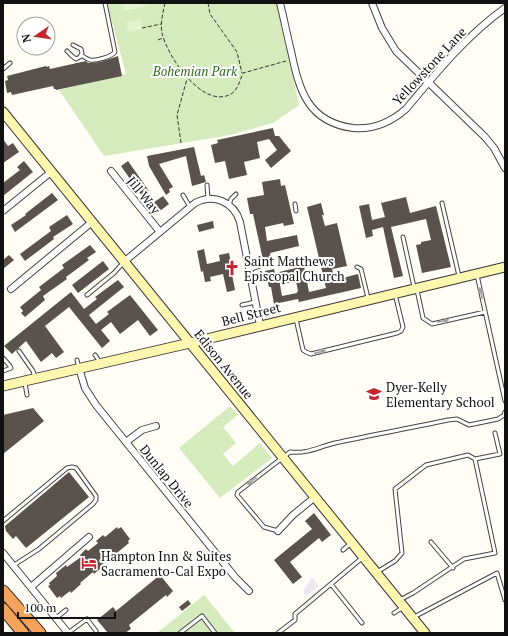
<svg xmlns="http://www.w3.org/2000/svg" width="508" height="636" font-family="'PT Serif',serif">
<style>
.industrial{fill:#eee6ef}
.green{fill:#d5ebbd}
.pitch{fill:#e6f2cf}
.building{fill:#5a524d;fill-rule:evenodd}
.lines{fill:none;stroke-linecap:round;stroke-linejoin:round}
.lane-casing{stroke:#444;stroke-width:5}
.street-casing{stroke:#444;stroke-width:8}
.secondary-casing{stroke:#333;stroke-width:11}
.highway-casing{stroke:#222;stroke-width:13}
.path{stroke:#333;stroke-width:1;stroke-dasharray:4 2;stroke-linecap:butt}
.lane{stroke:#fff;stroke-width:3}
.street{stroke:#fff;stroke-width:6}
.secondary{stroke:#fff6b0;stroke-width:9}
.highway{stroke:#f5a25d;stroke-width:11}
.oneway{fill:#a0a0a0}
.labels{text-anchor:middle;stroke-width:4;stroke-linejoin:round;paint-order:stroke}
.street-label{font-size:13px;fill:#111;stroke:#fff}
.park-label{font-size:13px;font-style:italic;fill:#2f6b1f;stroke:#fff}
.poi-label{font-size:13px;fill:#111;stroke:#fff;text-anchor:start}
</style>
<rect width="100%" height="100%" fill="#fffdf5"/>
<path class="industrial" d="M312 577 319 586 306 596 303 592Z"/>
<path class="green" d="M107 3H276L299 105 273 123 230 135 104 156 59 90 126 74Z
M230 406 238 415 223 427 236 443 223 454 233 466 260 443 272 458 220 498 179 448Z
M204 595 235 633H157Z"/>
<path class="pitch" d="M123 3H146L147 6 124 11Z
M140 19 142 29 128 32 126 22Z"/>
<path class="building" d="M118 56 122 76 56 90V89H54L53 86 12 95 11 92 7 93 5 81 8 80 7 76 46 66V67L49 66 50 69 86 61 88 63 100 62Z
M273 128 275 136H279L291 151 271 168 265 160 277 150 269 139 257 142 260 158 244 162 247 175 229 179 225 161 215 163 211 145 218 143 217 140Z
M3 139 8 146 13 143 19 152 3 163Z
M194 147 201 176 204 175 206 182 192 186 186 156 159 164 173 187 169 189 170 192 166 195 149 166 147 156Z
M24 161 33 172 3 196V183L20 170 17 167Z
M128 161 149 191 142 196 121 166Z
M280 179 281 186 285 185 294 224 284 226 283 223 265 227 267 241 297 235 299 246 270 253 271 258 263 260 253 214H250L247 198 264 195 262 182Z
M52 193 58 200 15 232 11 225 26 215 25 214Z
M163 196 169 204 156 214 150 205Z
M406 197 410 213 436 206 451 267 422 273 416 245 421 244V242L431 240 426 219 391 227 403 276 394 278 383 227 372 230 373 236 366 238 359 206 369 204 372 220 385 217 381 203Z
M321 203 324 215H322L325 226 337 223 347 266 332 269 335 280 358 274 361 288 299 302 298 299 274 304 271 287H269L265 271 274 269 275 273 304 266 309 292 326 288 307 207ZM296 281 298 291 297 292V293L282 296 280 285Z
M67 215 73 224 53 237 54 239 25 261 20 254 51 231 49 227Z
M213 221 214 228 199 232 197 225Z
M90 245 96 252 87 258 89 260 66 277 67 279 43 296 45 300 25 317 21 313 23 311 20 307 41 290 39 287 64 268 62 265Z
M204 249 207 264 220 261 219 255 229 253 231 263 230 264 235 290 227 292 223 274 210 277 211 281 205 282 203 271 201 272 197 251Z
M9 255 14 260 3 269V260Z
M103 261 109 269 78 293 72 285Z
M118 280 124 287 89 315 96 324 109 314 107 312 130 295 158 330 150 336 138 320 120 334 111 322 101 330 110 341 102 348 69 307 45 326 64 352 56 358 52 353 41 362 26 341 12 354 4 346 71 292 84 309 97 299 95 297Z
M33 408 44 421 3 454V415Z
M69 472 89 497 26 548 16 536 13 539 6 531 5 526Z
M314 513 331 535 322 542 319 538 290 562 302 577 293 584 274 560 312 529 305 521Z
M117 527 118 529 121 527 130 539 128 541 129 543 118 552V554L112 560 110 558 100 566 101 568 94 574 93 572 80 583 81 584 71 593 70 591 61 598 60 596 57 598 48 586 50 585 49 583 57 576 56 573 66 565 67 567 81 557 80 555 86 549 88 551 98 543 96 541 103 535 105 537Z
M160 575 173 591 167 597 166 595 129 625 131 629 125 633H108L97 620 113 607 116 611Z
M188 600 191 604 182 611 179 607Z"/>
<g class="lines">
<g class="lane-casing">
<path id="lane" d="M67 51 72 56 76 59 80 57 82 53 81 49 73 45
M81 55C84 57 87 59 90 60 96 61 111 57 115 52L105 3
M3 69 10 63
M207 185 208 199
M183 195 190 207
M442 203 459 276
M295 204 296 211
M229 205 231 199 236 194
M403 237 414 287
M357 267 361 269 368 298
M249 270 263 265
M477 275 505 401
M417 290 423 318 432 324 485 312
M87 295 114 273 123 263
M242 305 256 302
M296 319 303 350 306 352 311 354 397 333 401 331 403 327 395 294
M19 351 33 371 35 377
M95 355 100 362
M3 358 10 366 11 368 3 371
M77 360 79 368
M25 383 27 395
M3 521 67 468 72 467 76 468 96 496V500L93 504 39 549 14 565
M278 531 264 527 237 495 238 492 290 452C308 454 318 447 335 443 372 435 410 428 448 420L457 419 469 425 498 419 504 415 505 412
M431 542 453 568
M343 550 350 544
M377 572 395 561 402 553 395 489 426 465 468 455 475 459 500 454 495 433
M331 584 362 623
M400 600 413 593 464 559 495 553 475 459
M394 613 402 608
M414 617 497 573 505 600
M56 618 66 610
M68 633 87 619 96 631
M180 633 202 616 215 633
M278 633 295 620V614L362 558"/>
</g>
<g class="street-casing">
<path id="street" d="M280 3C284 19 287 35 291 51 299 89 307 122 353 128 373 130 391 122 406 109 436 73 467 35 505 8
M372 3 382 28 396 51 485 137 494 148 505 168
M111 171 160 232
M3 211 51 172
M125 261 195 203C214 193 234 202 240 222L260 325
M11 289 92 222
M79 368 85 388 96 405 235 577 249 591
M126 442 142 430 156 426
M278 531 293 515 315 497
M3 553 68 633
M31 587 89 537"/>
</g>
<g class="secondary-casing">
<path id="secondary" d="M3 112 425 633
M3 386 190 343 505 267"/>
</g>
<g class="highway-casing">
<path id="highway" d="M3 591 40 633
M3 609 23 633"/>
</g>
<path class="path" d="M165 3C163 13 160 23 162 33 167 56 203 110 231 94 238 90 240 80 243 73L286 61
M208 3 210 14 237 52 242 73
M142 28 161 24
M158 40 163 38
M181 143 177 115 187 79"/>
<use href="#lane" class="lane"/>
<use href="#street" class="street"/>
<use href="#secondary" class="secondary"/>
<use href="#highway" class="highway"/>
</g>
<defs><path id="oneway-solid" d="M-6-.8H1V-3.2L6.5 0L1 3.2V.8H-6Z"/></defs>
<g class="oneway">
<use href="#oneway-solid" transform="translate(481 293) rotate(-102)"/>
<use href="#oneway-solid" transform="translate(443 321) rotate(-12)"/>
<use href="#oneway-solid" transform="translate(320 352) rotate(-13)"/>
<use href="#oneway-solid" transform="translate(252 481) rotate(141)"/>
</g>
<defs>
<g id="church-bare" transform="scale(1.2)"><path d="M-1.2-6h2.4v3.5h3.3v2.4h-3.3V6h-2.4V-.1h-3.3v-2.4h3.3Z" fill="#c4262e" stroke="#fff" stroke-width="2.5" paint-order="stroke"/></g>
<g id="school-bare" transform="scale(1.2)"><path d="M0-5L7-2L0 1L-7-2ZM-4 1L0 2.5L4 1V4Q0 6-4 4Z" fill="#c4262e" stroke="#fff" stroke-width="2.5" paint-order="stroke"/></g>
<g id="hotel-bare" transform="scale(1.2)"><path d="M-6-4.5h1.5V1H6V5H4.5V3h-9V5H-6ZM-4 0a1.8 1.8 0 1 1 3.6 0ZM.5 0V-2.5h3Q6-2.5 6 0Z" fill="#c4262e" stroke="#fff" stroke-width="2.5" paint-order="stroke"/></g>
</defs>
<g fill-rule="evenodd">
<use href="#church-bare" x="232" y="268"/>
<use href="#school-bare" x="374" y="394"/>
<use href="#hotel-bare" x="89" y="563"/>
</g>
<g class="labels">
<g class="street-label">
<text transform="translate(429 66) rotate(-47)" y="5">Yellowstone Lane</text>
<text transform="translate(144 195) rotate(51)" y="5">Jill Way</text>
<text transform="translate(251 314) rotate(-14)" y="5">Bell Street</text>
<text transform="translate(224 364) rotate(51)" y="5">Edison Avenue</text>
<text transform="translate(167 476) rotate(51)" y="5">Dunlap Drive</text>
</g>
<g class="park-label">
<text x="195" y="76">Bohemian Park</text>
</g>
<g class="poi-label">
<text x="244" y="266">Saint Matthews<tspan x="244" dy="15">Episcopal Church</tspan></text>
<text x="386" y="392">Dyer-Kelly<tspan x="386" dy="15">Elementary School</tspan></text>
<text x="101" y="561">Hampton Inn &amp; Suites<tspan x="101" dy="15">Sacramento-Cal Expo</tspan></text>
</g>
</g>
<rect width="508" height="636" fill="none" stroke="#111111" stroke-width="8"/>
<g transform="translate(36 36) rotate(257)"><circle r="19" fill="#ffffff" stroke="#a0a0a0"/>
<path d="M0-3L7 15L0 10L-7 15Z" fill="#c4262e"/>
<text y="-6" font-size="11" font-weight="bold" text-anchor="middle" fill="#111111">N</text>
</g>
<path d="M18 612v6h97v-6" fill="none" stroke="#111111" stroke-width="2"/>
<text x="24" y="612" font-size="12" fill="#111111" stroke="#ffffff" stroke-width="3" paint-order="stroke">100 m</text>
</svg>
